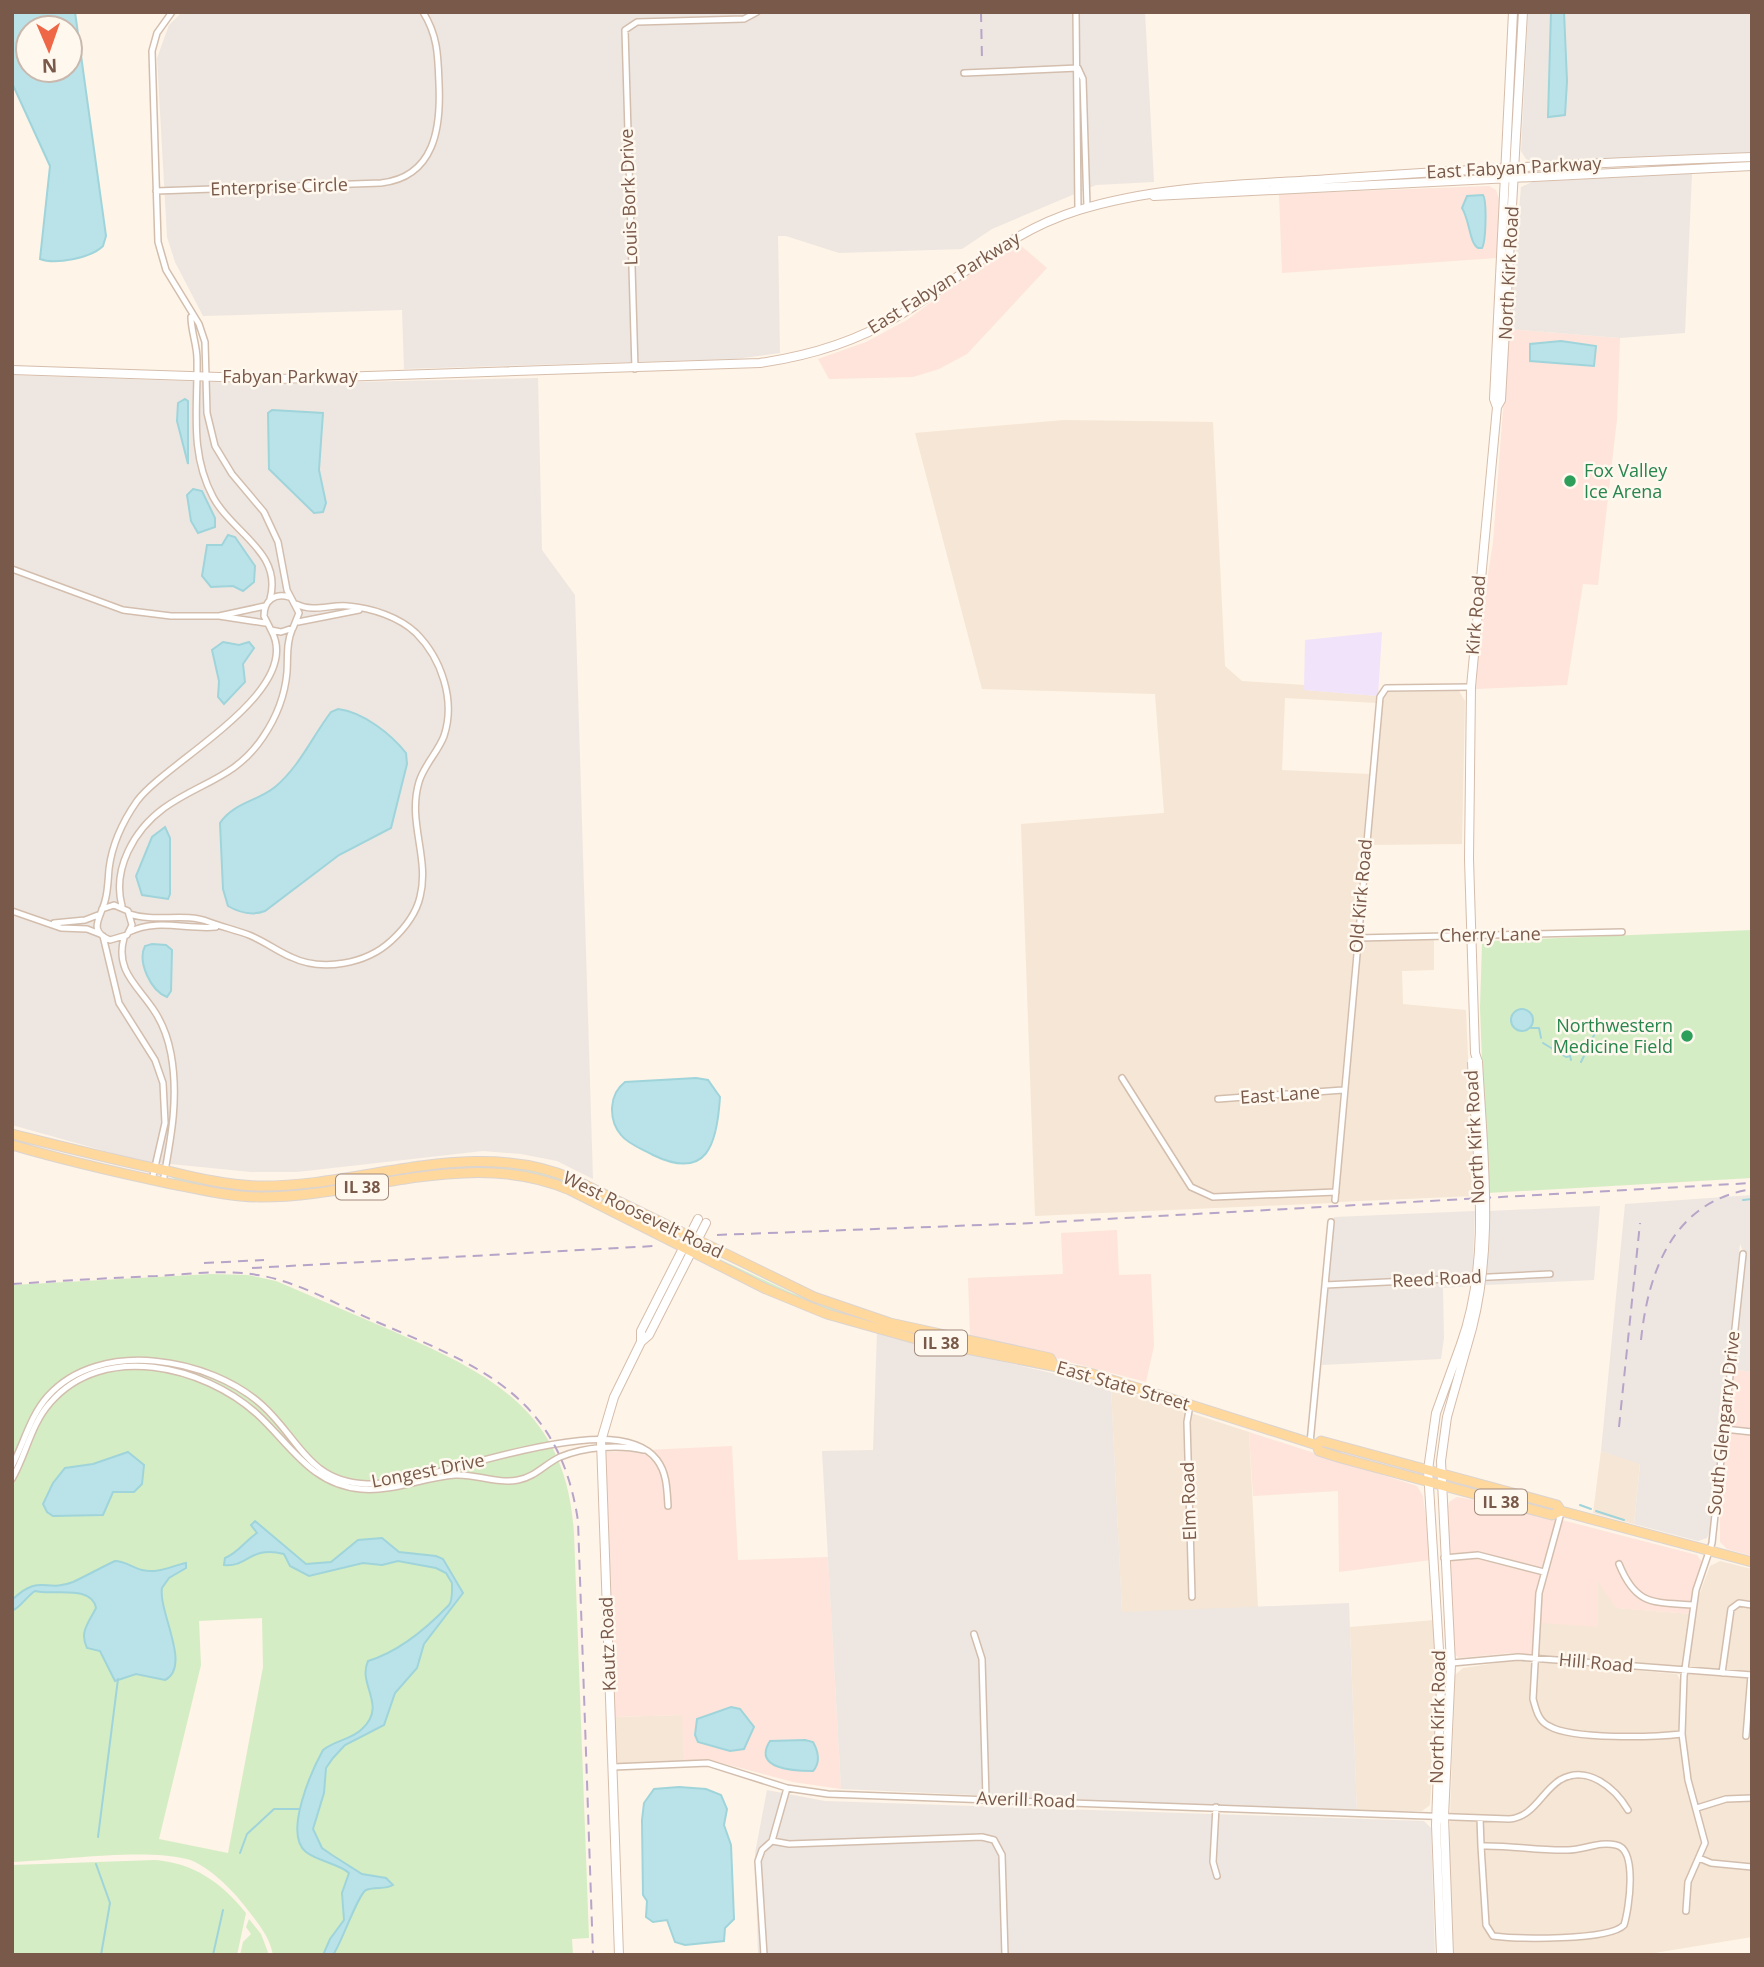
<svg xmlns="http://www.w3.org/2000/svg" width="1764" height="1967" font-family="'Open Sans',sans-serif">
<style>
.residential{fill:#f6e6d5}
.commercial{fill:#fee4da}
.industrial{fill:#eee7e1}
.education{fill:#f1e3fa}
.green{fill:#d5edc4;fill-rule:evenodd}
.water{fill:#bae3e9;stroke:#9fd4db;stroke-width:2;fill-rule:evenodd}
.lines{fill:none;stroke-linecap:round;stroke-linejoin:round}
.stream{stroke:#9fd4db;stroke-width:2}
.street-casing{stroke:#d3beae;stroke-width:8}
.secondary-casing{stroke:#d6bdab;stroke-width:10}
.primary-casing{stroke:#dcd4d0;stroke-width:11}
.street{stroke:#fff;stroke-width:5}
.secondary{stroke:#fff;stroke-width:8}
.primary{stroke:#ffd89d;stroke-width:9}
.rail{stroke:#b7a4c9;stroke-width:2;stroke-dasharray:10 7;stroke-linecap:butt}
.secondary-bridge-casing{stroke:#d6bdab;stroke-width:10;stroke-linecap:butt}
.secondary-bridge{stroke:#fff;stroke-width:8}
.leisure-dot{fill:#2e9e5b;stroke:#fff8ef;stroke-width:2.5}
.labels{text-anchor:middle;stroke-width:5;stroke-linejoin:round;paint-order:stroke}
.shield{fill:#fff8ef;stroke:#a1897b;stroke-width:2}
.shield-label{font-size:16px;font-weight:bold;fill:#795949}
.street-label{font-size:18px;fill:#795949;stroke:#fff8ef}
.leisure-label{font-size:18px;fill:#27864d;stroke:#fff8ef;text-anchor:start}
</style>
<rect width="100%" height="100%" fill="#fef4e7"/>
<path class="residential" d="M1064 420 1213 422 1225 666 1242 681 1304 685 1305 690 1378 696 1377 703 1285 698 1282 770 1369 774 1331 1203 1035 1216 1021 824 1164 813 1155 694 982 689 915 433Z
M1459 691 1465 701 1462 844 1367 845 1383 692Z
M1358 939H1434V970L1402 971 1403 1004 1466 1010 1474 1196 1337 1202Z
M1111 1387 1249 1432 1258 1607 1122 1613Z
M1601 1451 1640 1463 1634 1524 1593 1513Z
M1720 1561 1752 1569V1674L1687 1668 1695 1606 1710 1566Z
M1598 1581 1617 1608 1691 1614 1683 1667 1537 1655 1539 1622Z
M1435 1620 1436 1707 1430 1805 1422 1811 1357 1812 1350 1627Z
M1517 1660 1677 1674 1682 1684 1680 1715 1685 1773 1701 1830 1704 1831 1690 1780 1684 1733 1686 1671 1752 1677V1937L1642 1955H1454L1449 1845 1455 1675 1463 1668Z
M683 1715 684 1761 616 1764 614 1717Z"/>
<path class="commercial" d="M1489 186 1496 190 1499 199 1497 258 1282 273 1279 194Z
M1018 243 1047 268 967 354 939 369 913 377 829 379 818 359 866 342 907 320 985 263Z
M1509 329 1620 338 1617 419 1598 585 1583 584 1567 685 1476 689 1480 623 1493 543Z
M1117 1230 1119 1275 1151 1274 1154 1346 1146 1382 970 1336 968 1278 1063 1274 1061 1233Z
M1733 1369 1752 1372V1431L1726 1428Z
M1727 1431 1752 1434V1556L1727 1549 1720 1542V1489Z
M1249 1432 1417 1486 1423 1496 1431 1560 1339 1572 1338 1491 1253 1496Z
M732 1446 738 1560 828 1557 841 1789 793 1782 710 1760 684 1761 682 1715 614 1717 603 1452Z
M1457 1497 1504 1505 1697 1555 1703 1563 1691 1614 1616 1608 1598 1582V1627L1539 1623 1537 1655 1511 1653 1459 1658 1454 1654 1447 1511 1449 1502Z"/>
<path class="industrial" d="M182 12H1145L1154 182 1096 185 992 229 962 249 839 253 786 236H778L780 353 735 359 404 369 402 310 203 316 175 262 167 237 157 58 169 25Z
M1528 12H1752V154L1534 162 1526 159 1521 151Z
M1692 173 1685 333 1620 338 1509 329 1521 187 1532 182Z
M12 375 267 384 538 378 542 550 575 595 593 1179 557 1161 521 1154 483 1151 297 1172H251L140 1161 12 1125Z
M1752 1195V1372L1733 1369 1745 1256 1740 1244 1710 1531 1707 1538 1698 1541 1634 1524 1640 1464 1601 1451 1625 1204Z
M1600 1206 1594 1280 1486 1285 1488 1211Z
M1475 1211 1472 1286 1443 1288 1444 1338 1441 1359 1322 1365 1334 1217Z
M877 1332 1111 1387 1122 1612 1349 1603 1357 1812 841 1789 822 1451 873 1450Z
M767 1790 825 1801 1424 1821 1431 1828 1435 1955H758L755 1853Z"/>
<path class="education" d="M1382 632 1378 696 1304 690 1305 640Z"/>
<path class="green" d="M1752 930V1178L1487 1193 1480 1008 1482 944 1489 941Z
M471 1164 522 1166 572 1182 664 1228 662 1230C616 1207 549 1170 497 1169 457 1168 415 1177 375 1181L374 1177Z
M167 1175 228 1187 352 1179 353 1182C297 1189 218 1206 167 1175Z
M715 1257 792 1293 898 1328 897 1331 799 1300 714 1260Z
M211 1274 248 1275 276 1281C316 1298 355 1315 395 1332 495 1376 567 1413 574 1534L589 1938 572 1939 573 1955H273C270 1937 258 1923 247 1909 233 1890 208 1865 187 1859 144 1848 61 1860 12 1862V1285ZM262 1618 263 1667 228 1853 159 1839 201 1665 199 1621Z
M155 1860C194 1863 222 1883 246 1913L237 1955H12V1865Z
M249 1919 261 1934 269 1955H240L243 1942 251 1934 246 1927Z"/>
<path class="water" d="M12 12H75L106 236 103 246C91 258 55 265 40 259L50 166 12 83ZM28 28H70V70H28Z
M1551 12H1564L1567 81 1565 115 1548 117Z
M1483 195C1487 201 1486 241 1482 248H1478C1469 242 1470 221 1462 208L1467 196Z
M1561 341 1596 346 1594 366 1530 361V344Z
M185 399 188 401V464L177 421 178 403Z
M272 410 323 413 319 470 326 503 323 512 314 513 269 469 268 413Z
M193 489 202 491 215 518V527L198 533 191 521 187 495Z
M228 535 235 537 255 566 254 582 243 591 233 586 211 587 202 576 207 545H222Z
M223 642 239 645 249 642 254 648 243 664 245 682 224 704 218 697 219 681 212 650Z
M338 709C363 712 391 734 406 753L407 764 391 828 339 855 265 911C252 916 240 913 228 906L223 889 220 823C233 803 258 801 275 787 300 766 312 737 331 712Z
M165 827 170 838V894L168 899 142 895 136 876 152 837Z
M152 944 166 945 172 950 171 991 167 997C151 991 137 962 145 946Z
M1511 1020a11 11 0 1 1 22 0a11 11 0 1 1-22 0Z
M696 1078 708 1080 720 1097C717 1145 707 1181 653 1155 642 1149 628 1144 621 1135 608 1119 609 1094 625 1082Z
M128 1452 144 1465 142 1484 134 1492H113L103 1515 53 1516 47 1512 43 1504 53 1483 65 1468 93 1464Z
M255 1521 306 1564 331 1562 358 1540 382 1538 399 1552 436 1556 443 1559 463 1593 424 1644 417 1668 395 1693 384 1725 345 1745 333 1758 326 1768 324 1793 313 1829 322 1848 332 1855 362 1874 386 1878 393 1885C385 1890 375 1886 366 1890 358 1894 342 1942 333 1955H323L330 1939 344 1920 342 1893 349 1873C340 1864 317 1861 306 1852 283 1834 312 1770 323 1750 335 1740 351 1740 362 1729 388 1705 357 1685 368 1661 398 1652 427 1628 449 1605 453 1600 452 1589 452 1583L446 1573 436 1568 398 1561 382 1565 363 1563 309 1576 290 1566 284 1554C250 1545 247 1568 224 1565L225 1558C238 1553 245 1541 257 1533L251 1525Z
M115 1561C126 1561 132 1568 142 1570 158 1574 171 1566 186 1563V1568L169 1578 162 1588C158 1612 192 1666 165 1680L136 1674 115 1681 100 1651 87 1648C79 1632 89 1622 96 1608 92 1584 52 1596 35 1591 26 1597 22 1606 12 1611V1600C40 1573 45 1593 73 1582 88 1575 102 1567 115 1561Z
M731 1707 740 1709 754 1727 744 1749 730 1751 698 1742 695 1735 697 1719Z
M805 1740 813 1742C818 1751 821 1762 813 1771 794 1771 752 1769 770 1741Z
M679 1787 706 1789 721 1795 727 1809 724 1825 731 1845 734 1919 725 1928 724 1941 685 1945 675 1942 667 1920 653 1922 646 1917 647 1901 643 1895 642 1820 644 1803 654 1789Z"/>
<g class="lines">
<path class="stream" d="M1531 1028H1539L1541 1038
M1543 1043 1566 1057 1570 1056 1571 1060
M1581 1062 1597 1029
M1743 1200 1752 1199
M1580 1505 1591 1509
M1596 1511 1624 1520
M98 1837 118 1679
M240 1853 247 1834 274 1809H300
M96 1864 110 1903 101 1955
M213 1955 223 1910"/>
<g class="street-casing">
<path id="street" d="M172 12 157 33 152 51 158 242 166 270 199 324 205 342 207 413 215 446 232 474 264 512 278 542 287 590 299 613 293 628 281 632 271 630 264 616C264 600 275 593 289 597
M1076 12 1078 210
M1078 68 1083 79 1087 207
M964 73 1078 68
M156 191 381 183C435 177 441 127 439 84 438 56 438 36 423 12
M191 317C191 331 197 345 197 359 198 407 189 452 213 497 232 533 283 552 270 599
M635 369 625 30 637 22 744 19 757 12
M12 569 123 610 171 616H219L265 623
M219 616 265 606
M298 622 359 610
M122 906C112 869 134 830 164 808 200 782 236 778 263 737 276 718 285 695 287 672 288 658 286 643 292 630
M102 909 114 905 128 911 132 925 127 935 110 940C87 931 101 917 105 901 108 891 108 880 109 869 112 844 123 821 137 801 167 761 306 691 271 630
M12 911 61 928 87 929 100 934
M130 914C155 923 184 912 209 922 222 927 236 930 249 935 264 941 277 951 291 957 322 972 366 964 391 941 403 930 416 914 420 897 430 858 407 822 419 782 424 765 438 752 444 736 456 700 441 658 416 633 399 617 372 608 348 606 330 604 314 613 296 604
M54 923 85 920 98 915
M129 932C157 918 187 930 216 927
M103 936 119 1003 155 1060 163 1083 165 1123 152 1180
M124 938C115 970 137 985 153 1009 162 1022 168 1038 171 1054 179 1098 171 1138 163 1182
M1357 938 1622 932
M1122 1078 1191 1187 1213 1197 1336 1192
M1218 1099 1343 1090
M1335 1200 1380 697 1386 688 1471 687
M1325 1285 1550 1274
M1190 1405 1187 1422 1192 1597
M1724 1429 1752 1432
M1310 1443 1331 1222
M12 1466C24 1443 30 1416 48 1396 100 1338 210 1358 262 1405 299 1438 308 1482 367 1484 433 1486 613 1402 657 1460 667 1473 667 1490 668 1506
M12 1479C26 1455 31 1424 50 1403 103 1341 204 1366 257 1414 290 1444 311 1485 361 1489 393 1492 424 1477 455 1475 477 1474 497 1484 518 1480 535 1477 545 1464 560 1457 584 1447 619 1444 644 1450
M1561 1513 1539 1593 1533 1699C1536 1709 1538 1721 1549 1726 1573 1740 1654 1737 1682 1734
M1444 1558 1478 1555 1544 1572
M1619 1564C1636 1606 1653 1602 1693 1605
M974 1634 982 1659 986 1798
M1441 1664 1518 1657 1752 1675
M1722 1673 1731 1609 1739 1603 1752 1605
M1746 1736 1751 1675
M613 1767 708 1763 787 1788 828 1794 1509 1819C1534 1817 1541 1792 1560 1780 1587 1764 1615 1788 1628 1810
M1216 1807 1213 1862 1217 1876
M1697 1808 1726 1799 1752 1798
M1480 1818 1481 1846C1510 1845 1539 1851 1568 1850 1584 1850 1599 1841 1616 1845 1638 1849 1629 1909 1624 1925 1609 1941 1517 1939 1493 1936L1486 1925 1481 1846
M772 1841 789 1844 982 1837 994 1840 1002 1855 1005 1955
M1699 1858 1711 1863 1752 1867
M1686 1911 1688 1882 1705 1843 1688 1780 1682 1734 1684 1676 1696 1590 1712 1543 1743 1254
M764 1955 758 1861 762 1850 772 1841 787 1788"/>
</g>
<g class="secondary-casing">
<path id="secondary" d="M1154 196 1752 166
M12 370 278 379 760 363C808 356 856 342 898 316 961 279 1007 232 1079 210 1160 185 1247 185 1330 179 1470 169 1611 162 1752 157
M1497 407 1501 400 1523 12
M1478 1062 1475 1053 1469 859 1471 687 1497 407 1494 399 1513 12
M641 1342 649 1335 706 1223
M619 1955 601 1441 614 1397 641 1342V1331L698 1219
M1441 1955 1436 1825 1441 1683 1428 1470 1436 1413 1461 1344
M1449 1955 1444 1817 1451 1664 1441 1461 1447 1417 1467 1346"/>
</g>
<g class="primary-casing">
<path id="primary" d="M12 1134C64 1147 115 1160 168 1171 197 1178 227 1185 257 1186 362 1188 471 1135 573 1179L814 1297 890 1323 1050 1358 1053 1364
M12 1145C63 1160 115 1172 167 1183 198 1189 229 1197 261 1197 363 1197 471 1147 570 1190L766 1289 827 1314 916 1339 1093 1374 1317 1445 1319 1451 1341 1458 1552 1515 1561 1511
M1317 1445 1321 1441 1557 1505 1561 1511 1752 1562"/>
</g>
<use href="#street" class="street"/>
<use href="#secondary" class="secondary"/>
<use href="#primary" class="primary"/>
<path class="rail" d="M981 12 982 60
M717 1235 1034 1223 1752 1183
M204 1263 264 1260
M252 1268 654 1246
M12 1284C60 1281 108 1278 156 1276 187 1274 220 1270 251 1274 293 1279 332 1302 370 1319 476 1365 559 1392 578 1521L593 1955
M1641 1340C1648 1273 1672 1204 1747 1190
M1619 1427 1640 1223"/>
<g class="secondary-bridge-casing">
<path id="secondary-bridge" d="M1461 1344C1493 1255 1476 1154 1472 1062
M1467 1346C1496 1254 1483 1156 1478 1062"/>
</g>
<use href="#secondary-bridge" class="secondary-bridge"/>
</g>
<g class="leisure-dot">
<circle cx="1570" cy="481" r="7"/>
<circle cx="1687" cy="1036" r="7"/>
</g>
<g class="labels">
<g class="shield">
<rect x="336" y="1174.5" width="52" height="25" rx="5"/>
<rect x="915" y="1330.5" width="52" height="25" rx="5"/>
<rect x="1475" y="1489.5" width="52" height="25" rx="5"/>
</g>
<g class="shield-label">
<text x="362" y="1193">IL 38</text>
<text x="941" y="1349">IL 38</text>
<text x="1501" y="1508">IL 38</text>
</g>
<g class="street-label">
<text transform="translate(1514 168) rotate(-3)" y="6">East Fabyan Parkway</text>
<text transform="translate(279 187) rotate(-2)" y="6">Enterprise Circle</text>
<text transform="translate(629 197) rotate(-92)" y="6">Louis Bork Drive</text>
<text transform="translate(1509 273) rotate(-87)" y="6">North Kirk Road</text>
<text transform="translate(944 283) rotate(-32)" y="6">East Fabyan Parkway</text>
<text x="290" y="383">Fabyan Parkway</text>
<text transform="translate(1476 615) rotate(-85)" y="6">Kirk Road</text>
<text transform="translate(1361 896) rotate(-85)" y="6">Old Kirk Road</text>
<text transform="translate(1490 935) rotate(-1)" y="6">Cherry Lane</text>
<text transform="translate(1280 1095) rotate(-4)" y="6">East Lane</text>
<text transform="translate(1475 1137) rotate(-93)" y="6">North Kirk Road</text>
<text transform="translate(643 1215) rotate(26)" y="6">West Roosevelt Road</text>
<text transform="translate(1437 1279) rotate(-3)" y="6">Reed Road</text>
<text transform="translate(1123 1386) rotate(16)" y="6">East State Street</text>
<text transform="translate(1724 1423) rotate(-84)" y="6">South Glengarry Drive</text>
<text transform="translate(428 1471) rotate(-11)" y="6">Longest Drive</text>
<text transform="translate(1189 1501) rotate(-92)" y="6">Elm Road</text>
<text transform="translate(608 1644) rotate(-92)" y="6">Kautz Road</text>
<text transform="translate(1596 1663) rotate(5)" y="6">Hill Road</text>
<text transform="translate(1438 1717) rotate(-89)" y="6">North Kirk Road</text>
<text transform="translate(1026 1800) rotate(2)" y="6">Averill Road</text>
</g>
<g class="leisure-label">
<text x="1584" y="477">Fox Valley<tspan x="1584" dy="21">Ice Arena</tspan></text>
<text x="1673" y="1032" text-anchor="end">Northwestern<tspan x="1673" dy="21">Medicine Field</tspan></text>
</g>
</g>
<rect width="1764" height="1967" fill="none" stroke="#795949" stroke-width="28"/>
<g transform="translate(49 49) rotate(178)"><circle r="33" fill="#fff8ef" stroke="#c9b8ad" stroke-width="2"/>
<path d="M0-5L12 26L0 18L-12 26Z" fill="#ee6746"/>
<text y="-10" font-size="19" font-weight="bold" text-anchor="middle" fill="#795949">N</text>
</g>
</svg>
